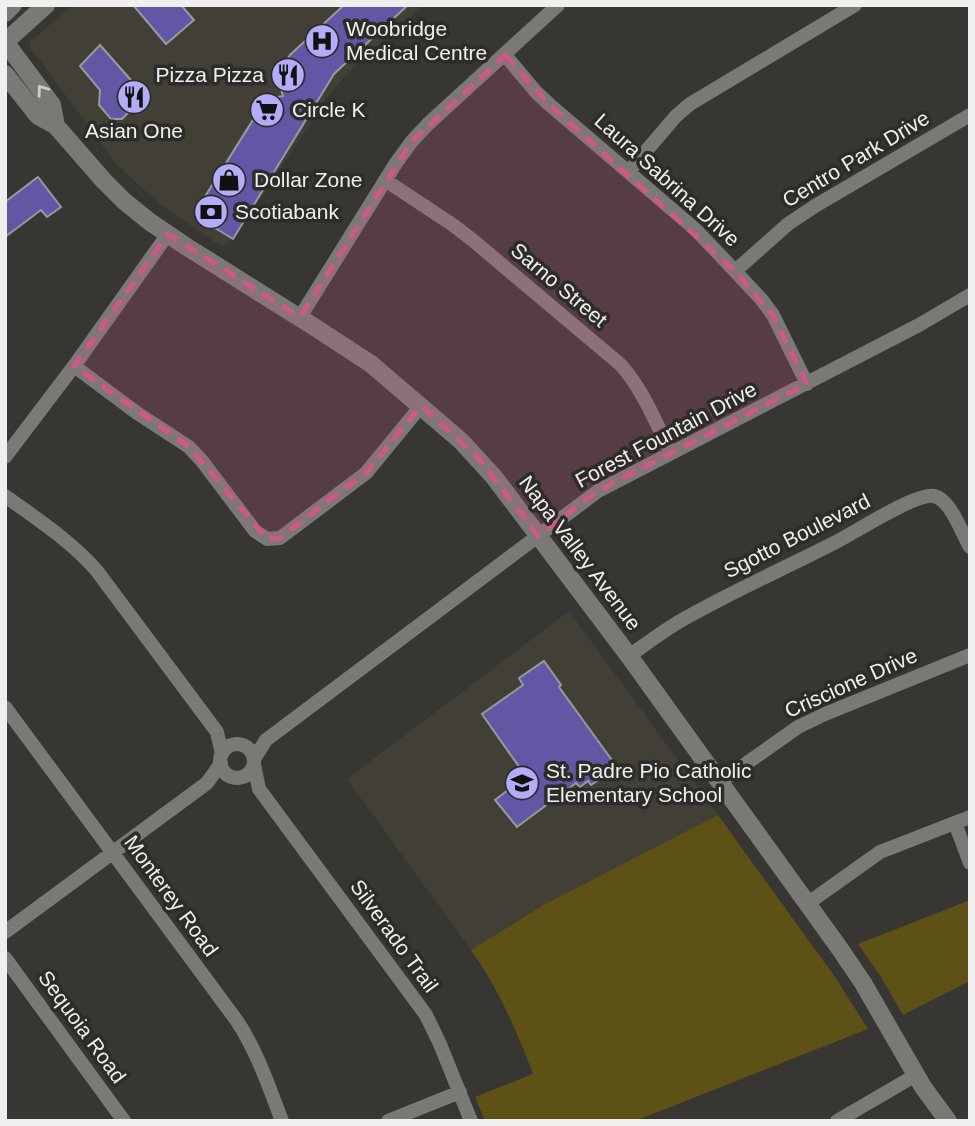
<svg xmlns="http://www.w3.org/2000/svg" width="975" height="1126" font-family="Arial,sans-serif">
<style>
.built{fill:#424036}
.green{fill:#5e5116}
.building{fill:#6157a4;stroke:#99999d;stroke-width:2}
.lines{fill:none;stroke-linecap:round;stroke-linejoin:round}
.minor{stroke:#7a7975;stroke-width:14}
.tertiary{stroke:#7a7975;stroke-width:18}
.secondary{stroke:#7a7975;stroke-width:18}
.oneway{stroke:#cdccc9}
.marked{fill:#d05887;fill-opacity:0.2;stroke:#d05887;stroke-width:5;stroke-dasharray:14 9;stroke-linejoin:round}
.labels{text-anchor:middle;stroke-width:7;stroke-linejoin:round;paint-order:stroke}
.poi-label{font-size:21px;fill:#f0efed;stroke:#2d2c28;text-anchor:start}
.street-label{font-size:21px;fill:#f0efed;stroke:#2d2c28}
</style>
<rect width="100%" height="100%" fill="#373632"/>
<path class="built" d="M73 5H425L353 67 320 106 315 117 233 239 222 247 162 206 117 165 30 47V42Z
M569 611 718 815 545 904 471 950 347 779Z"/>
<path class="green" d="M718 815 835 977 868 1029 635 1121H485L475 1097 533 1074C516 1029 499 990 471 950L545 904Z
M970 900V981L903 1015 881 977 858 944Z"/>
<path class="building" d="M133 5H181L194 20 166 44Z
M344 5H408L334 74 233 239 197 217 196 211 266 99 283 96 277 77 290 55Z
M100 45 145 96 122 119H111L99 105 100 90 80 66Z
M38 177 61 207 47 217 41 210 5 237V202Z
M544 661 561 685 559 687 614 763 605 770 608 774 591 785 588 781 580 787 576 783 517 827 495 800 520 781 516 775 522 771 482 714 523 685 519 678Z"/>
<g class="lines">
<path class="minor" d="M505 55 536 92 550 105 695 229 735 271 762 300 773 315 807 384
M629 171 676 116 690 104 855 5
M385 180 453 225 475 242 621 365C643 390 656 423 671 453
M735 271 788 224 815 206 970 115
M300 317 396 163 412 141 428 124 558 5
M74 366 137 413 189 447 202 461 255 531 267 539 280 538 366 473 421 406
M5 457 74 366 168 234
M5 496C37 519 71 541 97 571L217 732 222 754
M629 656C646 644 663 631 682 620 731 592 783 569 834 543 854 533 915 493 934 496 950 499 962 533 970 547
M5 707 237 1021C257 1051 269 1087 282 1121
M220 761a17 17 0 1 1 34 0a17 17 0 1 1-34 0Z
M254 759 266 740 598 491 919 325 970 295
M254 764 259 789 426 1015 440 1044 471 1121
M720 782 798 727 825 714 970 655
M955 823 970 863
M807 904 880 852 970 817
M5 932 207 783 221 763
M5 958 124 1121
M388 1121 460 1092
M837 1121 916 1075"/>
<path class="tertiary" d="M5 42 52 105 56 126
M5 74 38 116 56 126 104 181 124 201 150 222 187 247 316 328 371 364 461 441 494 477 629 656 840 949 863 983 923 1087 948 1121"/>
<path class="secondary" d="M5 13 13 5
M5 42 46 5"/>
</g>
<defs><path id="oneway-chevron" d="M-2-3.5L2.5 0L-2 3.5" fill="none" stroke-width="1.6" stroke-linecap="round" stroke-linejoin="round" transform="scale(1.75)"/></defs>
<use class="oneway" href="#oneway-chevron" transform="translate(42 90) rotate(-126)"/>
<path class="marked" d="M505 55 550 105 735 271 773 315 807 384 598 491 538 536 479 459 421 406 366 473 280 538 267 539 189 447 74 366 168 234 300 317 412 141Z"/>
<defs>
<g id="hospital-disc" transform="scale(1.75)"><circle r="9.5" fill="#b3adf9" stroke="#2d2c28"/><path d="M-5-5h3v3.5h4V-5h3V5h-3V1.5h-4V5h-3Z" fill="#111"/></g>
<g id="restaurant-disc" transform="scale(1.75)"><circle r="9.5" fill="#b3adf9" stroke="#2d2c28"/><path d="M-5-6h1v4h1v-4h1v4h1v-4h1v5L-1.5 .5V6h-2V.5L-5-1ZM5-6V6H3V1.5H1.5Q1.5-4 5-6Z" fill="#111"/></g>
<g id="supermarket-disc" transform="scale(1.75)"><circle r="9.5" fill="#b3adf9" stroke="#2d2c28"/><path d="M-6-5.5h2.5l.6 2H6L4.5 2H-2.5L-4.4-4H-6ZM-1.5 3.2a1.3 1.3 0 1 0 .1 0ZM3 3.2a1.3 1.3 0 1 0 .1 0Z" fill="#111"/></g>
<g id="shop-disc" transform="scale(1.75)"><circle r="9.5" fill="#b3adf9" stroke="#2d2c28"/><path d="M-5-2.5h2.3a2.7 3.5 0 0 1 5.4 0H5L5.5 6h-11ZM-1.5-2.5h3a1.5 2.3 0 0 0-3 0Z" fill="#111"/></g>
<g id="bank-disc" transform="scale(1.75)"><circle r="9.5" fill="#b3adf9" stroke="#2d2c28"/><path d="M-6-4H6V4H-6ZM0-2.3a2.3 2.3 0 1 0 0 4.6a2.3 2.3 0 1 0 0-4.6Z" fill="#111"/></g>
<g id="school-disc" transform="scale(1.75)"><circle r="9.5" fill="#b3adf9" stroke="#2d2c28"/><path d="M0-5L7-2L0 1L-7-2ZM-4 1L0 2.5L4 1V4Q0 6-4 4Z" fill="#111"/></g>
</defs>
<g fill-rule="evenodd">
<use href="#hospital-disc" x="322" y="41"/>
<use href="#restaurant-disc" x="288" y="75"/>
<use href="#restaurant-disc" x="134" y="97"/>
<use href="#supermarket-disc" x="267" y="110"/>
<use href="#shop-disc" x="229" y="180"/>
<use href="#bank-disc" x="211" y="212"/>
<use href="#school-disc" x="522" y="783"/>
</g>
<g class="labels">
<g class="poi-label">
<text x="346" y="36">Woobridge<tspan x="346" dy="24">Medical Centre</tspan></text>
<text x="264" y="82" text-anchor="end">Pizza Pizza</text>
<text x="292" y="117">Circle K</text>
<text x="134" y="138" text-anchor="middle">Asian One</text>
<text x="254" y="187">Dollar Zone</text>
<text x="235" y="219">Scotiabank</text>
<text x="546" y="778">St. Padre Pio Catholic<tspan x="546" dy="24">Elementary School</tspan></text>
</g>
<g class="street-label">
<text transform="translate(856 159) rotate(-31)" y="7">Centro Park Drive</text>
<text transform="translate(667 180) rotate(42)" y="7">Laura Sabrina Drive</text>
<text transform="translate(559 285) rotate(40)" y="7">Sarno Street</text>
<text transform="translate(666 435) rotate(-28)" y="7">Forest Fountain Drive</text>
<text transform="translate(797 536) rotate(-27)" y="7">Sgotto Boulevard</text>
<text transform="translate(580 553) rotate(53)" y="7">Napa Valley Avenue</text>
<text transform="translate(851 683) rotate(-24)" y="7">Criscione Drive</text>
<text transform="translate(171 896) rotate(54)" y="7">Monterey Road</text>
<text transform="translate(394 936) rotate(54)" y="7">Silverado Trail</text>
<text transform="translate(82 1027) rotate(54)" y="7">Sequoia Road</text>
</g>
</g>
<rect width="975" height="1126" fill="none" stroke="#f0efed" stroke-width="14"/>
</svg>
